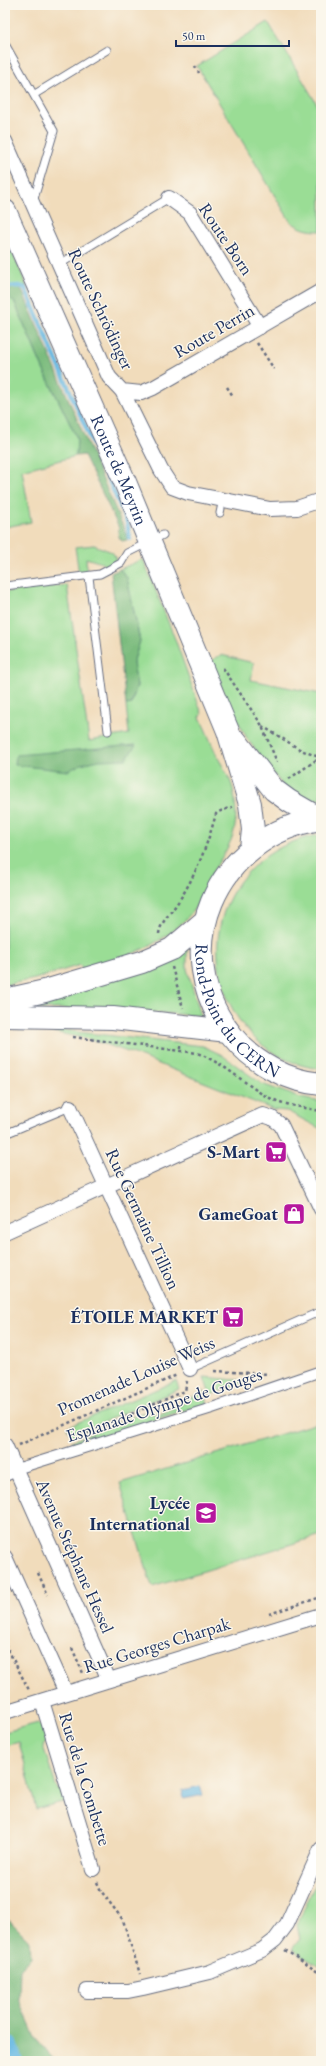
<svg xmlns="http://www.w3.org/2000/svg" width="326" height="2066" font-family="'EB Garamond',serif">
<style>
.green{fill:#9add95;stroke:#5a867a}
.forest{fill:#7bbc7e;stroke:#4b766e}
.water{fill:#68b9e3;stroke:#4274a0}
.lines{fill:none;stroke-linecap:round;stroke-linejoin:round}
.stream{stroke:#68b9e3;stroke-width:4.5}
.river{stroke:#68b9e3;stroke-width:27}
.service-casing{stroke:#666c7f;stroke-width:9}
.pedestrian-casing{stroke:#666c7f;stroke-width:12}
.minor-casing{stroke:#666c7f;stroke-width:16}
.primary-casing{stroke:#666c7f;stroke-width:24}
.path{stroke:#666c7f;stroke-width:2.5;stroke-dasharray:3 3;stroke-linecap:butt}
.service{stroke:#fff;stroke-width:7}
.pedestrian{stroke:#fff;stroke-width:10}
.minor{stroke:#fff;stroke-width:14}
.primary{stroke:#fff;stroke-width:22}
.labels{text-anchor:middle;stroke-width:3;stroke-linejoin:round;paint-order:stroke}
.street-label{font-size:18px;fill:#1b2f5e;stroke:#fbf7ec}
.poi-label{font-size:18px;font-weight:bold;fill:#1b2f5e;stroke:#fbf7ec;text-anchor:end}
</style>
<rect width="100%" height="100%" fill="#fbf7ec"/>
<filter id="ink" filterUnits="userSpaceOnUse"><feTurbulence type="fractalNoise" baseFrequency=".025" numOctaves="2"/><feDisplacementMap in="SourceGraphic" scale="8" xChannelSelector="R" yChannelSelector="G"/><feConvolveMatrix kernelMatrix="1 2 1 2 8 2 1 2 1" color-interpolation-filters="sRGB"/></filter>
<filter id="wash" filterUnits="userSpaceOnUse"><feTurbulence type="fractalNoise" baseFrequency=".012" numOctaves="4" result="noise"/><feDisplacementMap in="SourceGraphic" scale="16" xChannelSelector="R" yChannelSelector="G"/><feGaussianBlur stdDeviation="0.9" result="paint"/><feColorMatrix in="noise" values="0 0 0 0 0 0 0 0 0 0 0 0 0 0 0 0 0 1.4 0 .05"/><feComposite in="paint" operator="in"/></filter>
<g filter="url(#wash)">
<rect width="100%" height="100%" fill="#f1dcbb"/>
<path class="green" d="M268 22 321 111V231C308 231 300 229 290 221L197 66Z
M5 236 27 286H20L8 296 15 303 43 369 77 438 76 456 22 470 31 522 5 527Z
M94 545 112 552 117 559 105 568 102 563 86 558 87 573 79 574 75 547Z
M143 559 175 639 202 714 200 717C206 730 211 743 217 756 224 769 232 780 234 794 240 832 231 843 212 873 205 884 202 898 195 908 169 945 122 958 83 971L80 965 35 979 5 985V592L67 585 89 741 129 734 126 705 131 704 137 686 133 663 140 641 127 578 120 569Z
M221 655 254 663 251 680 321 694V800L290 795 248 740 227 701 210 661Z
M321 835V1069C215 1057 179 915 268 855 284 844 302 837 321 835Z
M187 947V969L201 1016 101 1008 5 1010Z
M5 1024 53 1028 77 1032 203 1046 222 1055 262 1084 301 1098 321 1102V1129L287 1111 274 1110 134 1054 89 1039 48 1031 5 1028Z
M204 1377 247 1381 210 1395Z
M176 1381 179 1389 71 1436 67 1427Z
M204 1391 208 1403 73 1445 72 1441 142 1413 160 1414 182 1404 187 1400Z
M321 1422V1535L152 1587 120 1483Z
M38 1723 41 1726 47 1741 43 1746 57 1789 63 1791 66 1801 36 1809 19 1742 5 1746V1732Z
M321 1871V1968L292 1949 300 1939 297 1925Z"/>
<path class="forest" d="M11 286H20L127 536V540L122 541C118 537 118 534 119 528L84 455 76 456 77 438 43 369 15 303 8 296Z
M120 569 127 578 140 641 133 663 137 685 131 704 126 705 111 573Z
M136 745 126 759 99 760 81 764 68 771 15 765 16 755Z
M5 1916 30 1941 31 1957 20 1969 19 1998 35 2038 55 2061H5Z"/>
<path class="water" d="M200 1786 203 1795 184 1799 182 1790Z"/>
<g class="lines">
<path class="stream" d="M5 287 20 286 25 288 127 522 130 539"/>
<path class="river" d="M5 2048 9 2061"/>
</g>
</g>
<g filter="url(#ink)">
<g class="lines">
<g class="service-casing">
<path id="service" d="M5 44 54 131 33 202
M35 94 107 50
M60 264 169 198
M220 513 223 499
M89 577 108 731
M5 586 100 574 121 563 127 553 163 535
M5 1134 70 1107
M190 1369 321 1311"/>
</g>
<g class="pedestrian-casing">
<path id="pedestrian" d="M16 1469 212 1408 321 1371"/>
</g>
<g class="minor-casing">
<path id="minor" d="M5 141 109 377 122 391 161 470 172 487 188 493 270 509 297 508 321 500
M169 198 190 213 260 327
M122 391 141 393 153 388 321 291
M70 1107 190 1369
M5 1232 263 1115 272 1118 281 1125 321 1209
M5 1445 109 1680
M5 1474 16 1469
M5 1557 66 1693
M42 1701 93 1869
M5 1712 321 1615
M87 1991H128L143 1988 210 1972 262 1950 275 1940 287 1924 321 1849"/>
</g>
<g class="primary-casing">
<g id="primary">
<path id="s1" d="M5 211 125 482 228 731 250 804 253 830 251 849"/>
<path d="M236 741 274 790 289 801 320 819"/>
<path id="s2" d="M321 819C216 834 164 953 233 1037 254 1063 287 1081 321 1084"/>
<path d="M5 1000 45 991 142 962 172 949 205 921"/>
<path d="M5 1016 113 1018 228 1031"/>
</g>
</g>
<path class="path" d="M195 66 199 73
M257 343 274 369
M227 387 233 396
M223 668 261 724 277 762
M262 726 301 750 321 758
M289 779 319 758
M159 934C160 923 170 914 176 905 195 878 207 846 216 814L218 812 232 807
M172 967 183 1008
M73 1037 197 1053C221 1062 238 1078 259 1092 276 1104 301 1107 321 1111
M181 1049V1043
M215 1371 269 1374
M87 1433 185 1391 187 1381
M19 1445 177 1375
M38 1573 48 1595
M269 1614 321 1597
M5 1644 29 1690
M72 1648 83 1673
M97 1882 101 1891 123 1920 140 1974
M285 1950 321 1974"/>
<use href="#service" class="service"/>
<use href="#pedestrian" class="pedestrian"/>
<use href="#minor" class="minor"/>
<use href="#primary" class="primary"/>
</g>
</g>
<defs>
<g id="supermarket-square" transform="scale(1.15)"><rect x="-9" y="-9" width="18" height="18" rx="4" fill="#b5179e" stroke="#fbf7ec"/><path d="M-6-5.5h2.5l.6 2H6L4.5 2H-2.5L-4.4-4H-6ZM-1.5 3.2a1.3 1.3 0 1 0 .1 0ZM3 3.2a1.3 1.3 0 1 0 .1 0Z" fill="#fff"/></g>
<g id="shop-square" transform="scale(1.15)"><rect x="-9" y="-9" width="18" height="18" rx="4" fill="#b5179e" stroke="#fbf7ec"/><path d="M-5-2.5h2.3a2.7 3.5 0 0 1 5.4 0H5L5.5 6h-11ZM-1.5-2.5h3a1.5 2.3 0 0 0-3 0Z" fill="#fff"/></g>
<g id="school-square" transform="scale(1.15)"><rect x="-9" y="-9" width="18" height="18" rx="4" fill="#b5179e" stroke="#fbf7ec"/><path d="M0-5L7-2L0 1L-7-2ZM-4 1L0 2.5L4 1V4Q0 6-4 4Z" fill="#fff"/></g>
</defs>
<g fill-rule="evenodd">
<use href="#supermarket-square" x="276" y="1152"/>
<use href="#shop-square" x="294" y="1214"/>
<use href="#supermarket-square" x="233" y="1317"/>
<use href="#school-square" x="206" y="1513"/>
</g>
<g class="labels">
<g class="street-label">
<text transform="translate(226 239) rotate(56)" y="6">Route Born</text>
<text transform="translate(101 309) rotate(65)" y="6">Route Schrödinger</text>
<text transform="translate(214 331) rotate(-30)" y="6">Route Perrin</text>
<text dy="6" stroke="none"><textPath href="#s1" startOffset="283">Route de Meyrin</textPath></text>
<text dy="6" stroke="none"><textPath href="#s2" startOffset="266">Rond-Point du CERN</textPath></text>
<text transform="translate(143 1219) rotate(65)" y="6">Rue Germaine Tillion</text>
<text transform="translate(136 1376) rotate(-24)" y="6">Promenade Louise Weiss</text>
<text transform="translate(164 1405) rotate(-18)" y="6">Esplanade Olympe de Gouges</text>
<text transform="translate(75 1556) rotate(66)" y="6">Avenue Stéphane Hessel</text>
<text transform="translate(157 1645) rotate(-17)" y="6">Rue Georges Charpak</text>
<text transform="translate(85 1779) rotate(73)" y="6">Rue de la Combette</text>
</g>
<g class="poi-label">
<text x="260" y="1158">S-Mart</text>
<text x="278" y="1220">GameGoat</text>
<text x="218" y="1323">ÉTOILE MARKET</text>
<text x="190" y="1509">Lycée<tspan x="190" dy="21">International</tspan></text>
</g>
</g>
<rect width="326" height="2066" fill="none" stroke="#fbf7ec" stroke-width="20"/>
<path d="M176 40v6h113v-6" fill="none" stroke="#1b2f5e" stroke-width="2"/>
<text x="182" y="40" font-size="12" fill="#1b2f5e" stroke="#fbf7ec" stroke-width="3" paint-order="stroke">50 m</text>
</svg>
